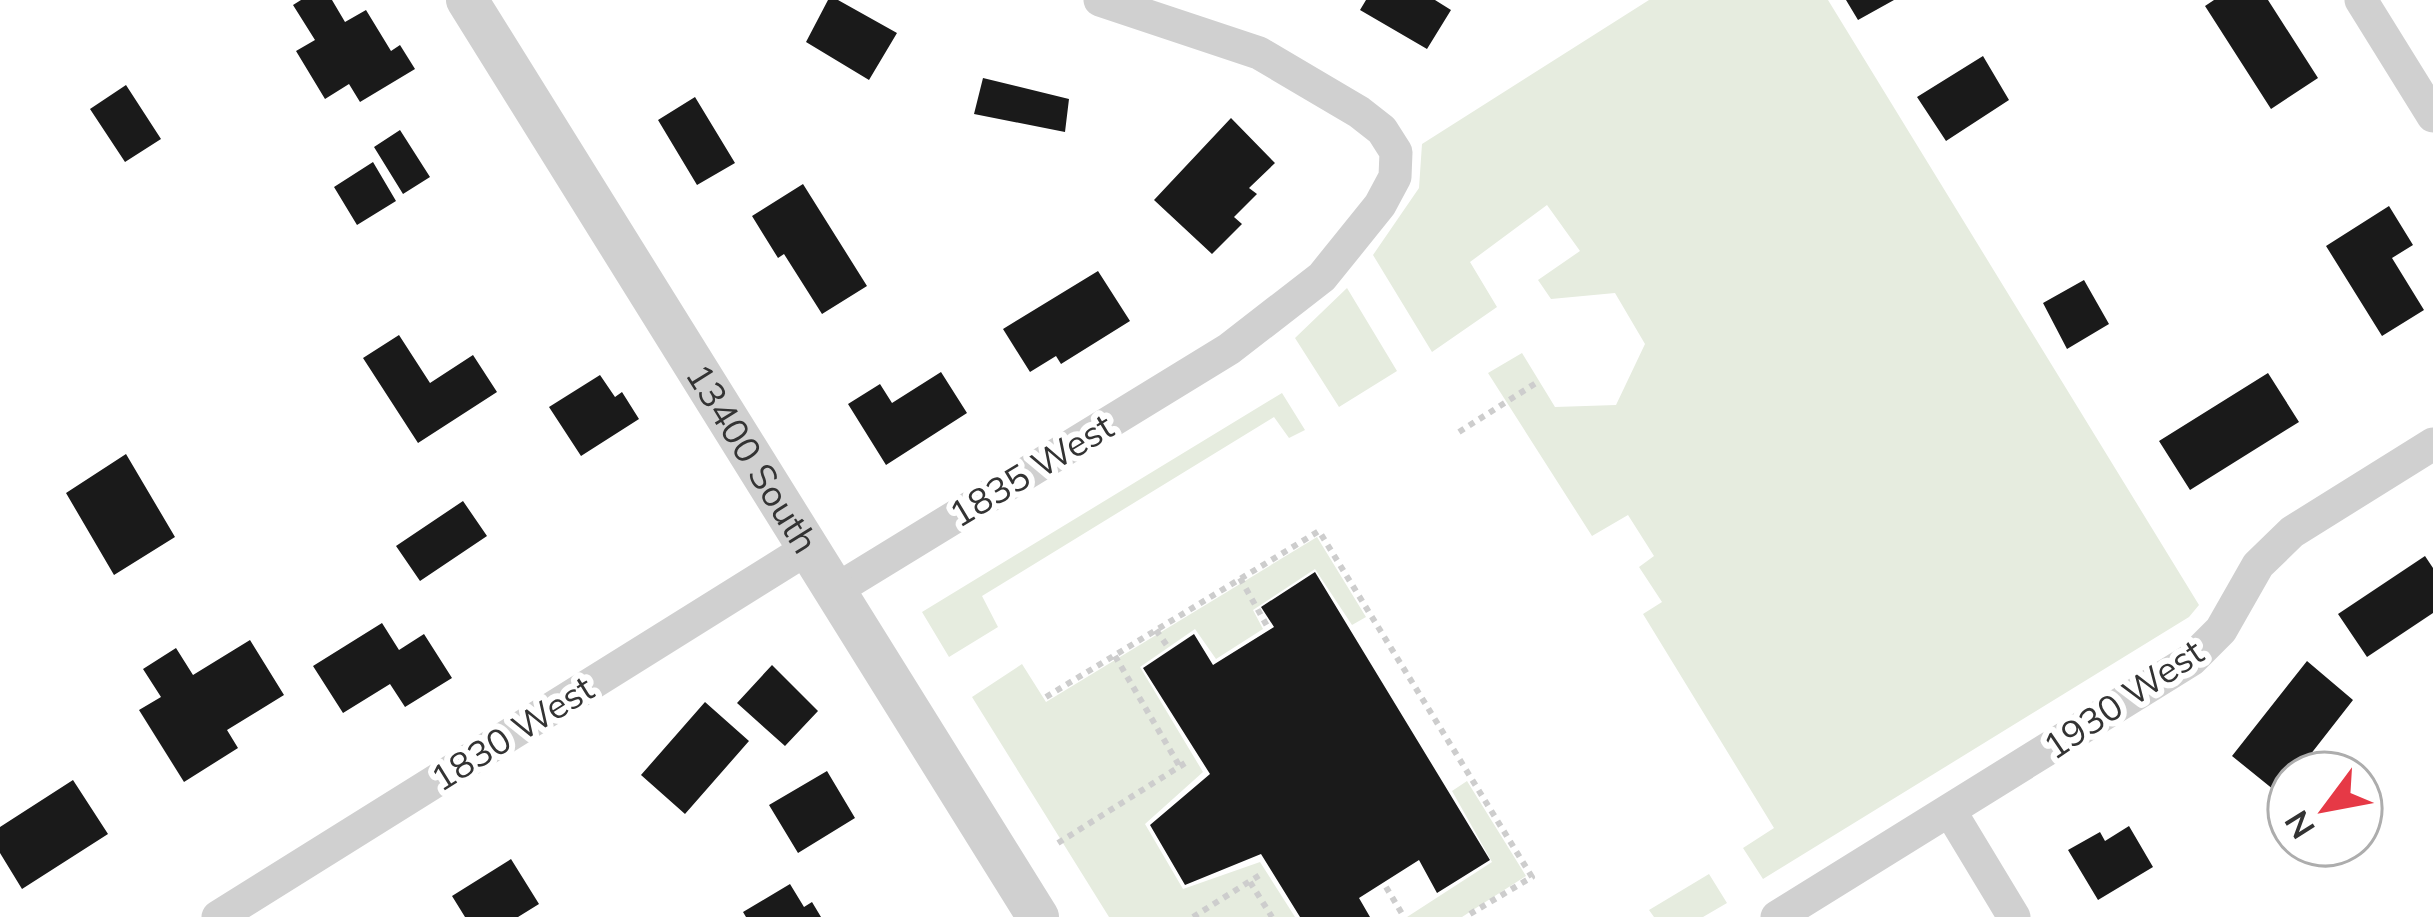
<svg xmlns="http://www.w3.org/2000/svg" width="2433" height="917" font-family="Mulish,sans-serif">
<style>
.green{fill:#e6ecdf}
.building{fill:#1a1a1a}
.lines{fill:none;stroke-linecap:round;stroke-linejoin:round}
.path{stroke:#cdcdcd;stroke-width:6;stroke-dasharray:6 6;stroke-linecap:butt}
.minor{stroke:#d0d0d0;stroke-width:33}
.tertiary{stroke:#d0d0d0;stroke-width:42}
.labels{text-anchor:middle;stroke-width:12;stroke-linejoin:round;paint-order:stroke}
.street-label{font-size:36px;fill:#333;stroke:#fff}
</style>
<rect width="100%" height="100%" fill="#fff"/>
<path class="green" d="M1649 0H1828L2199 605 2189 617 1763 879 1743 848 1774 828 1643 614 1662 602 1639 567 1654 556 1628 515 1592 536 1488 373 1522 353 1555 407 1616 405 1645 344 1615 293 1551 299 1538 280 1580 251 1547 205 1470 262 1497 307 1432 352 1373 255 1419 188 1422 144Z
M1347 288 1397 371 1339 407 1295 338Z
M1282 393 1305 430 1289 438 1274 417 982 596 998 627 949 657 922 612Z
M1317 537 1366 617 1352 625 1315 569 1253 610 1263 629 1216 659 1195 629 1140 667 1203 772 1145 824 1183 889 1260 862 1295 917H1109L972 697 1022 664 1046 702Z
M1467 781 1526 876 1462 917H1407L1492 862 1452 791Z
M1709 874 1727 903 1703 917H1654L1649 910Z"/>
<path class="building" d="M301 0H332L345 22 366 10 391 51 400 45 415 69 360 102 349 84 325 99 296 51 315 40 293 5Z
M828 0H838L897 33 869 80 806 42Z
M1366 0H1435L1451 10 1427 49 1360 10Z
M1846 0H1894L1858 20Z
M2214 0H2268L2318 78 2271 109 2205 6Z
M1983 56 2009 100 1946 141 1917 97Z
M983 78 1069 99 1065 132 974 114Z
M126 85 161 139 125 162 90 109Z
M695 97 735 163 697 185 658 120Z
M1231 118 1275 163 1249 188 1257 194 1234 217 1242 224 1212 254 1154 200Z
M400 130 430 177 403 194 374 147Z
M373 162 396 201 357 225 334 187Z
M803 184 867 286 822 314 784 254 778 258 752 216Z
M2389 206 2413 245 2392 258 2424 310 2382 336 2326 246Z
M1098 271 1130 321 1061 364 1056 356 1030 372 1003 329Z
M2084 280 2109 324 2067 349 2043 303Z
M399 335 430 383 473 355 497 392 418 443 363 358Z
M941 372 967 413 886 465 848 404 880 384 892 403Z
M2268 373 2299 422 2190 490 2159 441Z
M600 375 615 397 622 392 639 419 581 456 549 407Z
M126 454 175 537 114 575 66 493Z
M463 501 487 536 420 581 396 546Z
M2425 556 2433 568V613L2367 657 2338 614Z
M1315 572 1490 860 1437 893 1419 860 1359 898 1370 917H1300L1261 854 1185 885 1150 825 1210 774 1143 668 1194 634 1213 665 1274 627 1261 607Z
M382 623 399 650 424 634 452 678 405 707 390 684 343 713 313 666Z
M250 640 284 695 227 730 238 748 184 782 139 710 161 697 143 669 176 648 193 675Z
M2307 661 2353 700 2296 773H2289V782L2279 794 2232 756Z
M772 665 818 711 785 746 737 703Z
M705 702 749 741 685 814 641 775Z
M827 771 855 818 798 853 769 805Z
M73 780 108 834 22 889 0 853V827Z
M2129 826 2153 867 2098 900 2068 850 2100 832 2105 841Z
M511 859 539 904 518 917H465L452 896Z
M790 884 804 907 812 902 821 917H746L743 912Z"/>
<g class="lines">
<path class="path" d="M1459 432 1536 383
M1240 578 1267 626
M1156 630 1168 647
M1115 656 1180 767
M1046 697 1319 531 1532 877 1465 917
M1058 843 1190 760
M1250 882 1272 917
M1386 887 1404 917
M1193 917 1263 873"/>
<path class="minor" d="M2361 0 2433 116
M834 591 1229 349 1322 277 1380 205 1395 177 1396 152 1382 130 1359 112 1259 53 1100 0
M1950 811 2014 917
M218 917 807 549
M1777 917 2191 660 2221 630 2258 565 2292 532 2433 444"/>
<path class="tertiary" id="s1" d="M467 0 1038 917"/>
</g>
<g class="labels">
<g class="street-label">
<text dy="13" stroke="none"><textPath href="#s1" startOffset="540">13400 South</textPath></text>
<text transform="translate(1031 470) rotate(-31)" y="13">1835 West</text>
<text transform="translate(2123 699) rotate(-34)" y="13">1930 West</text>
<text transform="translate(512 733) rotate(-32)" y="13">1830 West</text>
</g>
</g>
<g transform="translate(2325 809) rotate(238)"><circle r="57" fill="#ffffff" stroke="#adadad" stroke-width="3"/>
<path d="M0-9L21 45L0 30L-21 45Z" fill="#e63946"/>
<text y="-18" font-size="33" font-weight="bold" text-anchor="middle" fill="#333333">N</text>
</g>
</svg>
